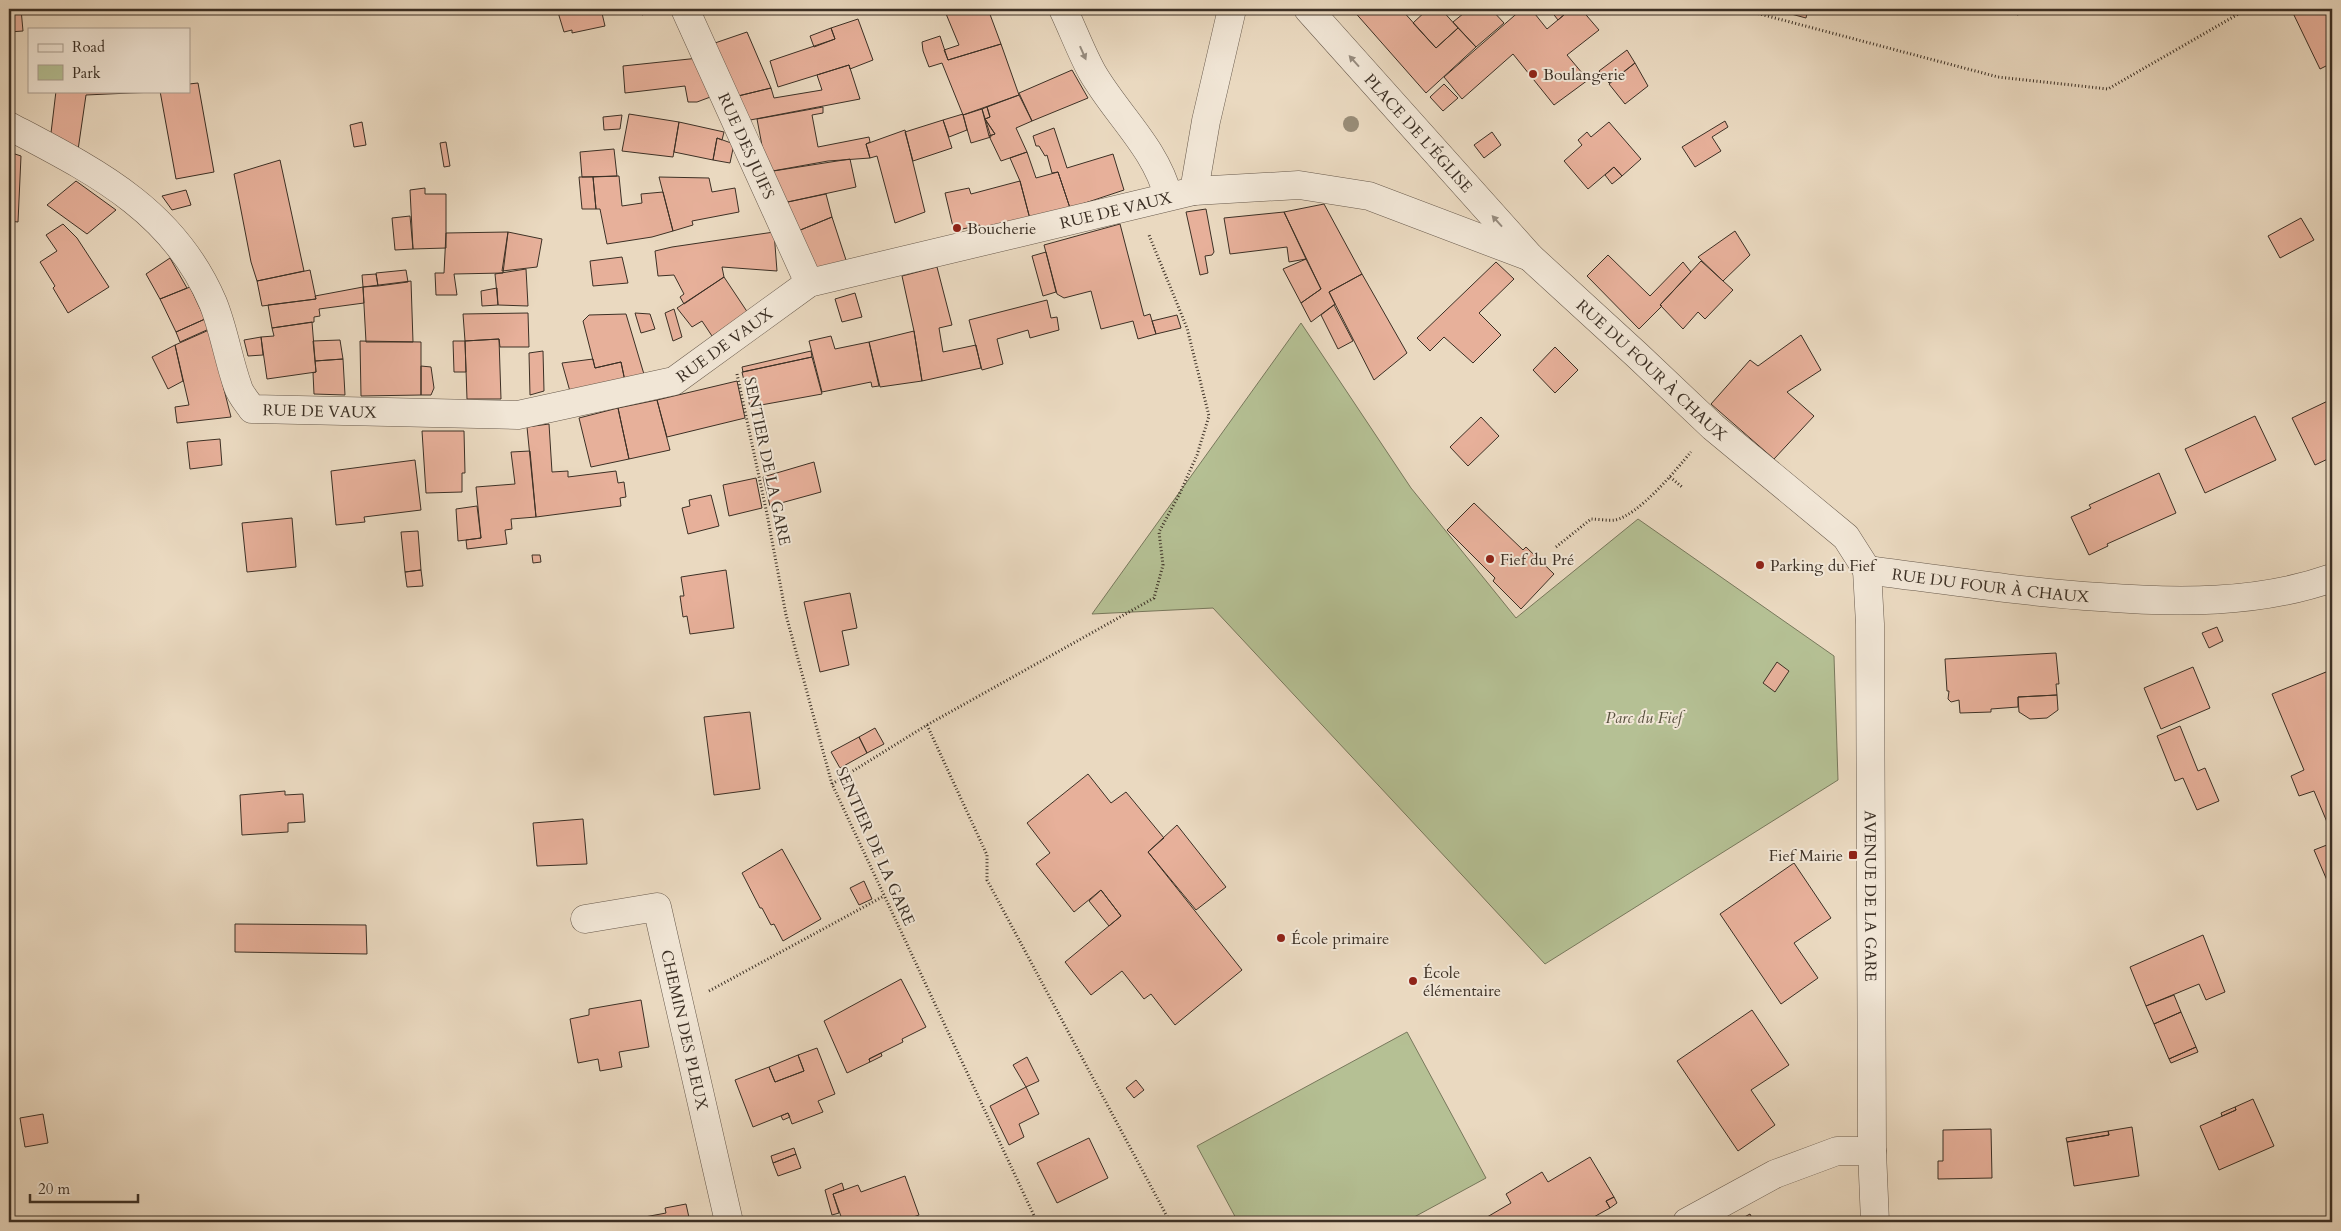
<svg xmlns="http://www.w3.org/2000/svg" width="2341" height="1231" font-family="Cardo,serif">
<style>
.green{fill:#b5c094;stroke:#78785c}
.building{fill:#e7b09a;stroke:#3c3025}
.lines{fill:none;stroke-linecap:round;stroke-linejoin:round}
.minor-casing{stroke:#685a4c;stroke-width:29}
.path{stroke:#3c3025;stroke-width:3;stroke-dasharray:1 2.5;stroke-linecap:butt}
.minor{stroke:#f1e6d6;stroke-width:28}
.tree{fill:#988c77}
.oneway{fill:#968b7e}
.poi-dot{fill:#8f2418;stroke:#f1e6d6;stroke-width:2}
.labels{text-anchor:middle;stroke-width:4;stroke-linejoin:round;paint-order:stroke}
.poi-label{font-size:16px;fill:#3c3025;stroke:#f1e6d6;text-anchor:start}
.street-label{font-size:16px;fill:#3c3025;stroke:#f1e6d6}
.park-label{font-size:16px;font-style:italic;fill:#544d3b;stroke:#f1e6d6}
</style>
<rect width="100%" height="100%" fill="#ead9c0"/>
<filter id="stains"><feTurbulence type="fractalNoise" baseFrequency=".004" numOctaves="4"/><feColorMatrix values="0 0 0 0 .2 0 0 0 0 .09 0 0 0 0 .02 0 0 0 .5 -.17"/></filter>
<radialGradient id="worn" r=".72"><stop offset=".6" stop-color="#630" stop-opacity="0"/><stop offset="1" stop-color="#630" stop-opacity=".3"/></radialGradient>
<path class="green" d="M1301 323 1411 488 1516 618 1638 519 1834 656 1838 780 1545 964 1213 608 1092 614Z
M1407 1032 1486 1178 1405 1222H1238L1197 1146Z"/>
<path class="building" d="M9 9H21L23 31 9 32Z
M557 9H601L605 26 572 33V30L564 32Z
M639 9H658L642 15Z
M944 9H988L1001 44 948 60 944 50 959 45Z
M1352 9H1401L1436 48 1458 28 1476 47 1426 93Z
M1428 9H1441L1458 28 1436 48 1413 23Z
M1469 9H1491L1504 23 1476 47 1453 22Z
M1522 9H1531L1547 29 1571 9H1581L1599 30 1567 55 1588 80 1554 105 1513 54 1462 99 1444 77Z
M1554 9H1571L1558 20 1551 11Z
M1780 9H1808L1806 18 1780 11Z
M2016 9H2038L2017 15Z
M2296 9H2332V63L2320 69 2292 11Z
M858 19 873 60 850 69 849 65 778 87 770 61 835 39 831 28Z
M831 28 835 39 814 47 810 36Z
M747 32 771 88 734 97 712 44Z
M940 36 948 60 1001 44 1019 95 963 115 942 63 929 67 923 51 922 42Z
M1627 50 1635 63 1609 83 1599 71Z
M699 58 713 96 697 102H688L685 86 625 93 623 66Z
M1635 63 1648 86 1625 104 1609 84Z
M849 65 860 99 745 121 734 97 771 88 774 98 822 90 817 75Z
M1072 70 1088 98 1032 121 1019 93Z
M198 83 214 172 176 179 160 91H189V84Z
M1444 84 1458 98 1443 111 1430 97Z
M56 91H129L130 93 86 95 78 150 51 133Z
M129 91H157V92L130 93Z
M1019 95 1032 121 1016 128 1027 152 1001 161 989 136 995 134 985 119 990 117 987 107Z
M823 107V113L812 115 818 147 869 137 870 142 866 144 870 158 828 161 767 172 757 119Z
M987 107 990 117 985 119 995 134 989 136 982 109Z
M982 109 991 137 971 143 963 115Z
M629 114 679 122 673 157 622 151Z
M963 114 967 130 949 137 943 120Z
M622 115 620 129 604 130 603 117Z
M943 120 952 148 913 161 905 132Z
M1725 121 1728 127 1712 137 1721 151 1695 167 1682 147Z
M362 122 366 145 354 147 350 125Z
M679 122 724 132 722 140 717 138 713 160 674 152Z
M1609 122 1641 159 1622 176 1614 167 1588 189 1564 161 1582 145 1578 140 1587 132 1591 137Z
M1054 128 1067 168 1113 154 1124 190 1070 208 1058 172 1052 173 1047 155 1045 156 1039 146H1036L1033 136Z
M905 130 925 212 895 223 877 156 870 158 866 144Z
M1492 132 1501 145 1484 158 1474 145Z
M717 138 734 144 730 163 713 160Z
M446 142 450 166 444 167 440 143Z
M614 149 617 176 582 177 580 152Z
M9 152 21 156 18 222 9 221Z
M1027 152 1036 178 1058 172 1070 208 1030 219 1020 181 1010 158Z
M850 159 856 187 783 203 767 172Z
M280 160 304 271 257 281 251 262 234 174Z
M1614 167 1622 176 1612 184 1605 175Z
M619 176 622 206 642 203 641 194 663 192 673 231 652 237 607 244 600 209H596L593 177Z
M579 177H593L596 209H582Z
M659 177 709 178 712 192 735 188 739 212 692 221 693 225 673 231Z
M76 181 116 210 87 234 47 205Z
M1020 181 1030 219 981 230 980 225 954 231 945 193 969 188 971 194Z
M425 188V194H446V248L413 249 410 190Z
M186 190 191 205 172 210 162 196Z
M826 194 832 217 798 231 783 203Z
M1324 204 1362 274 1329 292 1335 304 1311 322 1301 303 1321 289 1284 212Z
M1206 209 1214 252 1212 255 1205 256 1208 273 1200 275 1186 212Z
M1284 212 1306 259 1289 262 1287 247 1230 254 1224 218Z
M410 216 413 249 395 250 392 218Z
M832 217 847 263 815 271 798 231Z
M2301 218 2314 240 2280 258 2268 236Z
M63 224 77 238 109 287 68 313 53 288 55 286 40 262 57 251 46 235Z
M1120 224 1144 316 1150 314 1156 334 1138 339 1133 321 1101 329 1091 291 1064 298 1057 294 1044 245Z
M1735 231 1750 255 1723 281 1698 257Z
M508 232 503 273 454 274 457 295H436L435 273H444L446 233Z
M508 232 542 239 537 267 502 271Z
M774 232 777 271 722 267 724 277 684 304 680 297 684 294 674 275 658 276 655 251 672 247Z
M1046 252 1056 292 1043 296 1032 256Z
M1608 255 1650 296 1683 262 1691 272 1660 305 1662 306 1639 329 1587 276Z
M622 257 628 283 593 286 590 261Z
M170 258 187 288 160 299 146 274Z
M1306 259 1321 289 1301 303 1283 269Z
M1701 261 1733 290 1705 319 1698 312 1683 329 1660 305Z
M1496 262 1514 279 1479 313 1501 335 1473 363 1444 337 1430 351 1417 338Z
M937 267 952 325 939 328 943 352 976 345 981 368 922 381 914 331 902 276Z
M526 269 528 306 498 305 495 274Z
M310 270 316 299 262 306 257 281Z
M406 270 408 282 378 286 376 273Z
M376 274 378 286 363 287 362 275Z
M1362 274 1407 353 1374 380 1329 292Z
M724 277 748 313 712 336 702 321 692 327 677 308Z
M411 281 413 342H366L363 287Z
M190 287 205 319 176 332 160 299Z
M363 287 364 303 319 309 320 316 314 317V322L272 328 268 305 316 299 315 296Z
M497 288 498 305 482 306 481 291Z
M855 293 862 317 842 322 835 299Z
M1047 300 1051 318 1057 317 1059 330 1030 338 1028 330 997 339 1003 364 982 370 969 320Z
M1334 305 1353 341 1338 349 1321 315Z
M674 309 682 337 673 341 665 313Z
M528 313 529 347H500L499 339 465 341 463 314Z
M635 313 650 314 655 329 641 333Z
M626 314 646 381 626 386 621 362 595 368 583 321 589 315Z
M1177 315 1181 328 1156 334 1152 321Z
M205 319 209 329 180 342 176 332Z
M312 322 316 372 267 379 261 337 274 336 272 328Z
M209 330 231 417 177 423 175 407 189 405 175 345Z
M914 331 922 381 880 387 869 342Z
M1801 335 1821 370 1787 392 1814 416 1774 459 1711 404 1750 360 1758 366Z
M831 336 835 349 869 342 879 386 872 387 871 382 822 392 809 341Z
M261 337 263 355 248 356 244 340Z
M499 339 501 399H467L465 341Z
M340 340 343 359 315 361 313 341Z
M360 341 421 342V395L361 396Z
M453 341H465L466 372H454Z
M175 345 183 381 168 389 152 357Z
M1555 347 1578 370 1555 393 1533 370Z
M543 351 544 391 530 395 529 353Z
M811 351 812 357 743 372 742 367Z
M812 357 822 394 750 407 742 372Z
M343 359 345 395 314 394 313 373 316 372 315 361Z
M593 359 595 368 621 362 626 386 571 395 562 363Z
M421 366 431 367 434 388 431 395H421Z
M737 381 745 418 667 437 657 400Z
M2332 399V457L2315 465 2292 418Z
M657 400 670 450 629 459 618 408Z
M618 408 629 459 591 467 579 418Z
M2255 416 2276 460 2205 493 2185 449Z
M1481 417 1499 436 1468 466 1450 447Z
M549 424 552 472 568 471V477L616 471 618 483 624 482 626 497 620 498 621 506 536 517 527 427Z
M422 431H464L465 473H462V492L426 493Z
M220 439 222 465 190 469 187 442Z
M530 451 536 517 511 519 512 529 505 530 507 544 467 549 466 540 481 538 476 487 515 484 511 452Z
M415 460 421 510 364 517 365 522 336 525 331 471Z
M814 462 821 492 770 506 763 477Z
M2159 473 2176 513 2107 544 2108 546 2089 555 2071 517 2091 508 2089 505Z
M756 478 762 508 729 516 723 485Z
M711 495 719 526 688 534 682 508 690 506 689 500Z
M1474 503 1523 550 1526 547 1554 574 1521 609 1493 581 1495 578 1447 530Z
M477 506 481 538 458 541 456 509Z
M292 518 296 567 247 572 242 523Z
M418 531 421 570 405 572 401 532Z
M532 555H540L541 562 533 563Z
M421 570 423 586 407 587 405 572Z
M726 570 734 628 690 634 687 616 683 617 680 596H684L681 577Z
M850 593 857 628 842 631 849 665 820 672 804 602Z
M2217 627 2223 641 2209 648 2202 633Z
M2056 653 2059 684H2056L2057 695 2018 697V707L1991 709V712L1960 713 1959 700 1951 702 1948 699 1949 691H1947L1945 659Z
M1777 662 1789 671 1775 692 1763 683Z
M2193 667 2210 708 2161 729 2144 688Z
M2326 672 2332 686V834L2314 791 2299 796 2291 776 2304 770 2272 694Z
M2057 695 2058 710 2047 718 2030 719 2019 712 2018 697Z
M750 712 760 789 714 795 704 717Z
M2180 726 2198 771 2205 768 2219 801 2197 810 2183 778 2175 781 2157 736Z
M875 728 884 744 867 753 859 737Z
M859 737 867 753 840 768 831 752Z
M1088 774 1111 803 1126 792 1164 838 1148 852 1242 970 1175 1025 1151 994 1144 999 1122 971 1091 995 1065 962 1121 916 1101 890 1074 912 1036 864 1050 853 1027 823Z
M285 791V795L303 794 305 822 288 823V832L242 835 240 795Z
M583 819 587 864 537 866 533 823Z
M1177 825 1226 887 1196 910 1148 852Z
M2332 843V892L2314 850Z
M782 849 821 919 783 941 774 924 771 925 762 908H760L742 873Z
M1794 863 1831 918 1794 943 1818 978 1781 1004 1720 914Z
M864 881 872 899 859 905 850 888Z
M1101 890 1121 916 1109 926 1089 901Z
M235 924 366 925 367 954 235 952Z
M2203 935 2225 992 2206 1000 2199 984 2146 1006 2130 967Z
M901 979 926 1027 902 1039 903 1042 869 1059 870 1062 847 1073 824 1021Z
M2174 995 2181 1012 2154 1024 2146 1006Z
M641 1000 649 1047 619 1052 622 1067 600 1071 598 1059 578 1063 570 1019 589 1015V1009Z
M1752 1010 1789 1065 1751 1090 1775 1125 1738 1151 1677 1061Z
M2181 1012 2196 1047 2169 1059 2154 1024Z
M2196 1047 2198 1052 2171 1063 2169 1059Z
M817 1048 835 1094 818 1101 823 1112 792 1124 788 1113 753 1127 735 1080 769 1067 775 1082 804 1071 798 1055Z
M881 1053 882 1056 870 1062 869 1059Z
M798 1055 804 1071 775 1082 769 1067Z
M1027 1057 1039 1081 1026 1087 1013 1065Z
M1136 1080 1144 1090 1134 1098 1126 1088Z
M1026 1087 1039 1114 1019 1124 1024 1137 1009 1145 990 1106Z
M2253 1099 2274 1146 2219 1170 2200 1126 2236 1110 2235 1107Z
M2235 1107 2236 1110 2222 1116 2221 1113Z
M788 1113 790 1117 783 1120 781 1116Z
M43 1114 48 1143 25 1147 20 1118Z
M2132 1127 2139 1176 2074 1186 2067 1142 2109 1135 2108 1131Z
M1991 1129 1992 1178 1938 1179V1161H1943V1130Z
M2108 1131 2109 1135 2067 1142 2066 1138Z
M1089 1138 1108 1178 1057 1203 1037 1163Z
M794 1148 796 1154 773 1163 771 1156Z
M796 1154 801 1168 778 1176 773 1163Z
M1590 1157 1614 1197 1606 1201 1610 1208 1592 1218 1595 1222H1483L1482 1220 1511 1203 1506 1194 1542 1172 1548 1182Z
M905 1176 919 1215 899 1222H843L833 1194 858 1185 861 1192Z
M842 1183 844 1190 833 1194 839 1213 832 1215 825 1190Z
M1614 1197 1617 1203 1610 1208 1606 1201Z
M686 1204 690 1222H618L666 1213 665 1208Z
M1750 1214 1754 1222H1735Z"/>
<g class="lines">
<g class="minor-casing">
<g id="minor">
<path id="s1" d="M685 9 809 283"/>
<path d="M1063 9C1073 30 1081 52 1092 72 1116 114 1156 148 1168 196"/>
<path id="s2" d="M1308 9 1530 257 1637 355 1713 427 1846 537 1867 570C1944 580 2022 592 2100 597 2177 603 2258 604 2332 578"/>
<path id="s3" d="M9 126C94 171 173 209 213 303 224 330 228 359 238 387 240 394 247 402 252 409L518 415 674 381 809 283 1194 191 1299 185 1369 196 1530 257"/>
<path d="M1194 191 1206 121 1232 9"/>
<path id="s4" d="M1867 570 1870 624 1872 1151 1875 1222"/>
<path id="s5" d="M585 919 657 907 729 1222"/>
<path d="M1687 1222 1775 1174 1837 1151H1872"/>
</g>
</g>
<path class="path" d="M1741 9 1998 77 2108 89 2247 9
M737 374 767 514 786 615 832 784 1037 1222
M1670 477 1682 487
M1556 547 1591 519C1598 519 1608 521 1615 520 1639 515 1675 471 1691 452
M927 725 987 855V880L1170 1222
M832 784 927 725 1154 598 1163 565 1159 532 1180 493 1197 455 1209 416 1187 328 1149 235
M709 991 884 896"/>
<use href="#minor" class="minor"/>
</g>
<circle class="tree" cx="1351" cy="124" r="8"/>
<defs><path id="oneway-solid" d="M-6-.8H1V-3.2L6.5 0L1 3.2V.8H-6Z" transform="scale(1.25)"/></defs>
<g class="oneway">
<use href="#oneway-solid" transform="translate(1083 53) rotate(66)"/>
<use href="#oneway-solid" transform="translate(1354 61) rotate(-132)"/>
<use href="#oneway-solid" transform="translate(1497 221) rotate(-132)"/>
</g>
<g class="poi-dot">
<circle cx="1533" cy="74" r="5"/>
<circle cx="957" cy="228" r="5"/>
<circle cx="1490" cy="559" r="5"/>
<circle cx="1760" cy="565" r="5"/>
<rect x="1848" y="850" width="10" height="10" rx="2.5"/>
<circle cx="1281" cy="938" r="5"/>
<circle cx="1413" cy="981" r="5"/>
</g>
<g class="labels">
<g class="poi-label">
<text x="1543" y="80">Boulangerie</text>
<text x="967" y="234">Boucherie</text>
<text x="1500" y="565">Fief du Pré</text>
<text x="1770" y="571">Parking du Fief</text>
<text x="1843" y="861" text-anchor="end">Fief Mairie</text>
<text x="1291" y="944">École primaire</text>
<text x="1423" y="978">École<tspan x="1423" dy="18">élémentaire</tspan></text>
</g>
<g class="street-label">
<text dy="6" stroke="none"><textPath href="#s2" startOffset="166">PLACE DE L'ÉGLISE</textPath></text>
<text dy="6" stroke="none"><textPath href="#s1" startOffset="150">RUE DES JUIFS</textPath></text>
<text dy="6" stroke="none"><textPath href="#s3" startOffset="1298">RUE DE VAUX</textPath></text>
<text dy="6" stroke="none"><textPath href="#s3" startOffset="878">RUE DE VAUX</textPath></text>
<text dy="6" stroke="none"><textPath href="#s2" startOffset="499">RUE DU FOUR À CHAUX</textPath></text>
<text dy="6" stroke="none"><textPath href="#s3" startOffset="458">RUE DE VAUX</textPath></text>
<text transform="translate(768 461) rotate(78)" y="6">SENTIER DE LA GARE</text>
<text dy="6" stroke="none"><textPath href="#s2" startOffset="919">RUE DU FOUR À CHAUX</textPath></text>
<text transform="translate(876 846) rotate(66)" y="6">SENTIER DE LA GARE</text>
<text dy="6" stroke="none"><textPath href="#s4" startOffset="326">AVENUE DE LA GARE</textPath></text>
<text dy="6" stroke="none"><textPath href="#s5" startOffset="199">CHEMIN DES PLEUX</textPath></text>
</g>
<g class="park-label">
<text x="1644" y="723">Parc du Fief</text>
</g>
</g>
<rect width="2341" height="1231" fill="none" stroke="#ead9c0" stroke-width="30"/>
<rect x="10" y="10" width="2321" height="1211" fill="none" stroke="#3c3025" stroke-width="2.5"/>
<rect x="15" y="15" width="2311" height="1201" fill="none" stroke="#3c3025"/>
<rect x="28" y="28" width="162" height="65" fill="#f1e6d6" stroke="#a99d8f"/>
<rect x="38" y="44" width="25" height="8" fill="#f1e6d6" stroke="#a99d8f"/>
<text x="72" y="52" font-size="15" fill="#3c3025">Road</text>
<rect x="38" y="65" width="25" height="15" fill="#b5c094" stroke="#a99d8f"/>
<text x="72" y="78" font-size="15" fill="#3c3025">Park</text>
<path d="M30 1194v8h108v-8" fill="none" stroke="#3c3025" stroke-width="2.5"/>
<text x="38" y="1194" font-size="15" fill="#3c3025" stroke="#f1e6d6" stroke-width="4" paint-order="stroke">20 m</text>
<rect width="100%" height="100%" filter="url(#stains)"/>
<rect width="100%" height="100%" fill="url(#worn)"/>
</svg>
